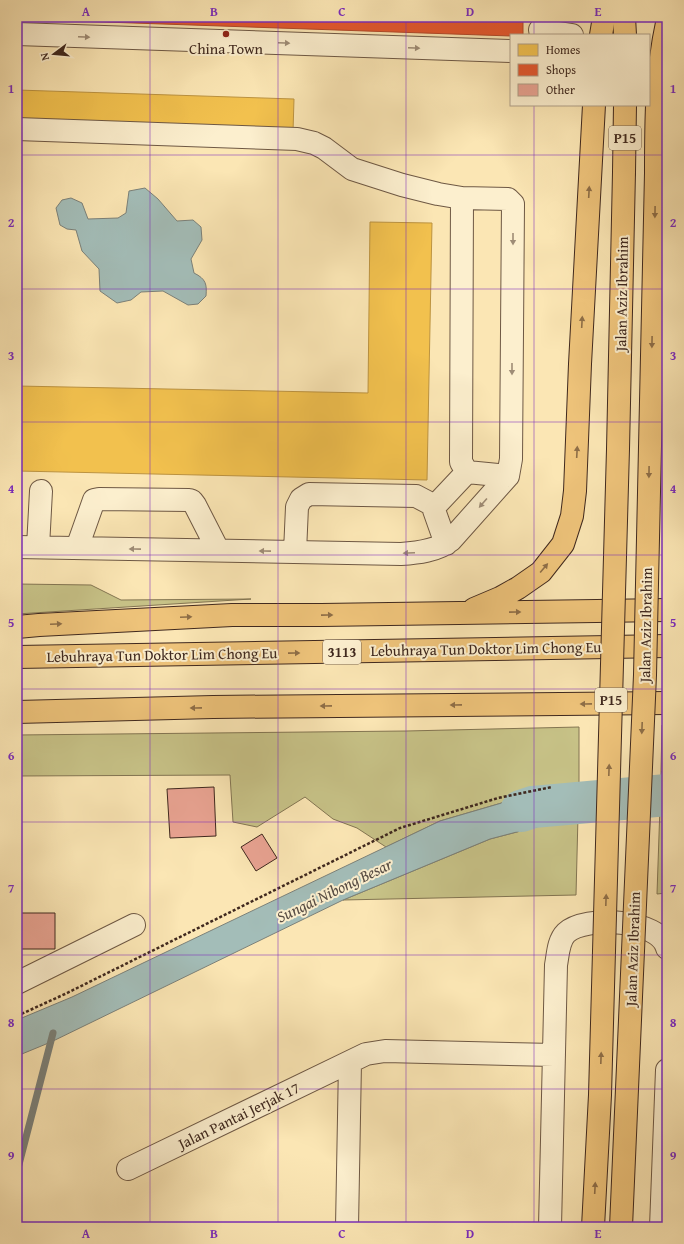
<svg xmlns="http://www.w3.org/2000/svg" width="684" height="1244" font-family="'Gentium Book Plus',serif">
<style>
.green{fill:#c7c287;stroke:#837552}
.water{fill:#a3bdb8;stroke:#7b817a}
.homes{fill:#f2c14e;stroke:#bc9340}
.shops{fill:#e4572e;stroke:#b24929}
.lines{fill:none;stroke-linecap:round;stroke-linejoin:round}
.stream{stroke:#7b817a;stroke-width:7}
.river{stroke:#a3bdb8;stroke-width:42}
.building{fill:#e9a392;stroke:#3f281e}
.minor-casing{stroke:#6e5844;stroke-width:24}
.major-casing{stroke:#3f281e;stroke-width:24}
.highway-casing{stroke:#3f281e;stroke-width:24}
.path{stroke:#3f281e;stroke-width:2.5;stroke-dasharray:3 2;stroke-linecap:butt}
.minor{stroke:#fcefce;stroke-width:22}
.major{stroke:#eec37a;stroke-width:22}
.highway{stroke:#eec37a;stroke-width:22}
.major-bridge-casing{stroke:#3f281e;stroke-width:24;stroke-linecap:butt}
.major-bridge{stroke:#eec37a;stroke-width:22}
.oneway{fill:#9e8c76}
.oneway2{fill:#8e6e47}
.grid{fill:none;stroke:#7b2cbf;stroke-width:1;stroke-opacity:0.55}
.poi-dot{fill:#8f2418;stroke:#fcefce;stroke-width:1.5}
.labels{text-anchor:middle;stroke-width:4;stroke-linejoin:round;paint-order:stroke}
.shield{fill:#fcefce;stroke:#786453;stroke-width:1}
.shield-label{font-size:14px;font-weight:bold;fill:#3f281e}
.poi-label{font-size:15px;fill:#3f281e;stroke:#fcefce}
.street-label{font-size:15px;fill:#3f281e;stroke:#fcefce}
.water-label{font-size:16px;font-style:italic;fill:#584d44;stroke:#fcefce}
.neatline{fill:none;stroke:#7b2cbf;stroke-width:1.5}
.grid-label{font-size:13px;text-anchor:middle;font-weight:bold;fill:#7b2cbf}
</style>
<rect width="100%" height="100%" fill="#fbe6b4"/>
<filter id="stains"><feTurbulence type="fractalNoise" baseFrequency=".005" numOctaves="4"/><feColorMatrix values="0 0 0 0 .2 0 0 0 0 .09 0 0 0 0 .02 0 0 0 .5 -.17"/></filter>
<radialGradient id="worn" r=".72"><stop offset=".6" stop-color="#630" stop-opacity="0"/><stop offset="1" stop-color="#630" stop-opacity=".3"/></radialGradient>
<path class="green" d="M17 584 91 585 121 600 251 599 17 614Z
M662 725H667V772H661Z
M579 727V783L529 795 440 821 386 847 357 828 333 819 305 797 257 827 233 822 230 775 17 776V735L406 731Z
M660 806H667V893L657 894Z
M578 816 576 895 343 900 490 839Z"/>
<path class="water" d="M145 188 158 199 177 221 193 220 201 227 202 240 191 259 194 273C206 279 207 284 206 296L198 304 188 305 163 291 141 292 131 300 117 303 100 291 99 269 82 251 76 230 67 229 60 225 56 208 62 200 71 198 82 203 88 219 118 218 126 213 129 191Z
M661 772H667V806H660Z
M579 783 578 816 490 839 343 900 51 1042 17 1056V1020L72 997 440 821 529 795Z"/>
<path class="homes" d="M17 90 294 99 293 132 17 123Z
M370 222 432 223 427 480 17 471V386L368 393Z"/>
<path class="shops" d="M17 17H523V35H511V36L17 19Z"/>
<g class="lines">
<path class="stream" d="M17 1172 53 1033"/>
<path class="river" d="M521 811 533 807 667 795"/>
</g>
<path class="building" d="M214 787 216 836 170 838 167 789Z
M262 834 277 858 256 871 241 847Z
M17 913H55V949H17Z"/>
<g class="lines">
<g class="minor-casing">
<path id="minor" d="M540 30 572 35
M17 34 511 51
M17 129 297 139 314 143 324 148 352 169 402 185 438 194 462 198 508 199 513 204 511 459 508 476 451 540C437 551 417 553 401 554L17 547
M462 198 461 462 467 472
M446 544 434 510 435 506 467 472 508 476
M38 547 41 491
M77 548 94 500 99 499 189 500 192 501 195 505 218 550
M295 552 297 507 301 499 309 494 416 496 435 506
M17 983 134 925
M128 1169 366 1054 385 1051 554 1055
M347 1227 350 1062
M550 1227 556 965C558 955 558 941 566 933 585 915 660 919 667 948
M661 1227 667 1070"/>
</g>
<g class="major-casing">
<path id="major" d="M624 17 625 35
M624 172 625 105
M656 173C656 123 656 73 667 23"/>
</g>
<g class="highway-casing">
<path id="highway" d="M601 35 604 17
M474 609 500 598 518 588 541 572 563 544 572 516 575 491 580 364 594 105
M17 627 39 625 232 615H321L667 610
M17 657 667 646
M17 712 213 707 667 703"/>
</g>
<path class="path" d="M17 1016 65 994 400 828 498 798 552 787"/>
<use href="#minor" class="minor"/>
<use href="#major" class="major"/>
<use href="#highway" class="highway"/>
<g class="major-bridge-casing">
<path id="major-bridge" d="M593 1227 600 1095 618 449 624 172
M621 1227 645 675 656 173"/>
</g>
<use href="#major-bridge" class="major-bridge"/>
</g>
<defs><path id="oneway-solid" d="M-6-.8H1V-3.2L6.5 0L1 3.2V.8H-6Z"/></defs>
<g class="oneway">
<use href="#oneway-solid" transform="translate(84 37) rotate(2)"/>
<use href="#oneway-solid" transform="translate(284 43) rotate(2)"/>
<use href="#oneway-solid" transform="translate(414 48) rotate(2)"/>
<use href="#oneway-solid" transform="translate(513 239) rotate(90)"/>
<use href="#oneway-solid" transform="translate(512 369) rotate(90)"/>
<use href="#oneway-solid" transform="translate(483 503) rotate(131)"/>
<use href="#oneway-solid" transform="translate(135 549) rotate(-179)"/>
<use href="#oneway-solid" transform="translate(265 551) rotate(-179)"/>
<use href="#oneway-solid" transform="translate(409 553) rotate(178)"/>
</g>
<g class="oneway2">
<use href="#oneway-solid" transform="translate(589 192) rotate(-87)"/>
<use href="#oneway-solid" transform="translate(655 212) rotate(91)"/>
<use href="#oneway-solid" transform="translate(582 322) rotate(-87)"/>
<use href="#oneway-solid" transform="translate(652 342) rotate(91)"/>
<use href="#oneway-solid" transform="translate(577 452) rotate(-87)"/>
<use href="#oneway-solid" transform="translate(649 472) rotate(91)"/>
<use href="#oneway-solid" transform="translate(544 568) rotate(-50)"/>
<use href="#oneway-solid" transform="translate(515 612) rotate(-1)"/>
<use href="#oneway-solid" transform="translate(327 615) rotate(-1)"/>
<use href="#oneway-solid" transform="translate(186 617) rotate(-3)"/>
<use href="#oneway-solid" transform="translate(56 624) rotate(-3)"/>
<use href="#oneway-solid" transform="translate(294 653) rotate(-1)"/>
<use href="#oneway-solid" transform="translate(586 704) rotate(179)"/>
<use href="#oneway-solid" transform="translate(456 705) rotate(179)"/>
<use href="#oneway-solid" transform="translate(326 706) rotate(179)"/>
<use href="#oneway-solid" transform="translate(196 708) rotate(179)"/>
<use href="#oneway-solid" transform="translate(642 728) rotate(92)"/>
<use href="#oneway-solid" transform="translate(609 770) rotate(-88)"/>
<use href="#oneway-solid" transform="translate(606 900) rotate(-88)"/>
<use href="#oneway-solid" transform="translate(601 1058) rotate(-88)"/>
<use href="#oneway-solid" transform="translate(595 1188) rotate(-87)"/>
</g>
<path class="grid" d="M150 17V1227M278 17V1227M406 17V1227M534 17V35M534 105V1227M17 155H667M17 289H667M17 422H667M17 555H667M17 689H667M17 822H667M17 955H667M17 1089H667"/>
<circle class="poi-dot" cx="226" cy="34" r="4"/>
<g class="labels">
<g class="shield">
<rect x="609" y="126" width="32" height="24" rx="3"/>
<rect x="323" y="640" width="38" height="24" rx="3"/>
<rect x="595" y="688" width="32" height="24" rx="3"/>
</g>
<g class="shield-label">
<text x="625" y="143">P15</text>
<text x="342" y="657">3113</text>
<text x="611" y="705">P15</text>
</g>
<g class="poi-label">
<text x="226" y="54">China Town</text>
</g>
<g class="street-label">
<text transform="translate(622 294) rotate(-89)" y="5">Jalan Aziz Ibrahim</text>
<text transform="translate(646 625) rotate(-89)" y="5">Jalan Aziz Ibrahim</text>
<text transform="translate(486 649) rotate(-1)" y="5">Lebuhraya Tun Doktor Lim Chong Eu</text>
<text transform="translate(162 655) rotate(-1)" y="5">Lebuhraya Tun Doktor Lim Chong Eu</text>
<text transform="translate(633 949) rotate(-88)" y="5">Jalan Aziz Ibrahim</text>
<text transform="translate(239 1116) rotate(-26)" y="5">Jalan Pantai Jerjak 17</text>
</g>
<g class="water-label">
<text transform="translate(334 890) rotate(-26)" y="6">Sungai Nibong Besar</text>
</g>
</g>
<rect width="684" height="1244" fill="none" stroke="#fbe6b4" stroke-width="44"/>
<rect x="510" y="34" width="140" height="72" fill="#fcefce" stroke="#b09f88"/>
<rect x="518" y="44" width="20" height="12" fill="#f2c14e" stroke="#b09f88"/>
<text x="546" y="54" font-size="12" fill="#3f281e">Homes</text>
<rect x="518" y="64" width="20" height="12" fill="#e4572e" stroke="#b09f88"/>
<text x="546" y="74" font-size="12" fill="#3f281e">Shops</text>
<rect x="518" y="84" width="20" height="12" fill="#e9a392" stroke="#b09f88"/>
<text x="546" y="94" font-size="12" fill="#3f281e">Other</text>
<g transform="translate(54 54) rotate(254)" stroke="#fcefce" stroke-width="3" paint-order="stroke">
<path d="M0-3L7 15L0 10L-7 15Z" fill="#3f281e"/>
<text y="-6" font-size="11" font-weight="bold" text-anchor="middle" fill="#3f281e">N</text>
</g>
<rect x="22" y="22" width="640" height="1200" class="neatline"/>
<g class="grid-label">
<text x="86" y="16">A</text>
<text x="214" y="16">B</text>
<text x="342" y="16">C</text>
<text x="470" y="16">D</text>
<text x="598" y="16">E</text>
<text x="11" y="93">1</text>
<text x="673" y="93">1</text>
<text x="11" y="227">2</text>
<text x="673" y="227">2</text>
<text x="11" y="360">3</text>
<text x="673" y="360">3</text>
<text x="11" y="493">4</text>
<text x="673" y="493">4</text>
<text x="11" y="627">5</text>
<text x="673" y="627">5</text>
<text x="11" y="760">6</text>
<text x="673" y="760">6</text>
<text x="11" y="893">7</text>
<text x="673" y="893">7</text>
<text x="11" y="1027">8</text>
<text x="673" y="1027">8</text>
<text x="11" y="1160">9</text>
<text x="673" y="1160">9</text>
<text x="86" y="1238">A</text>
<text x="214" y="1238">B</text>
<text x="342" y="1238">C</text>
<text x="470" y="1238">D</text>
<text x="598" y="1238">E</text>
</g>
<rect width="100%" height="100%" filter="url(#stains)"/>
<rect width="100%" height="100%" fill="url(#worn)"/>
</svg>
